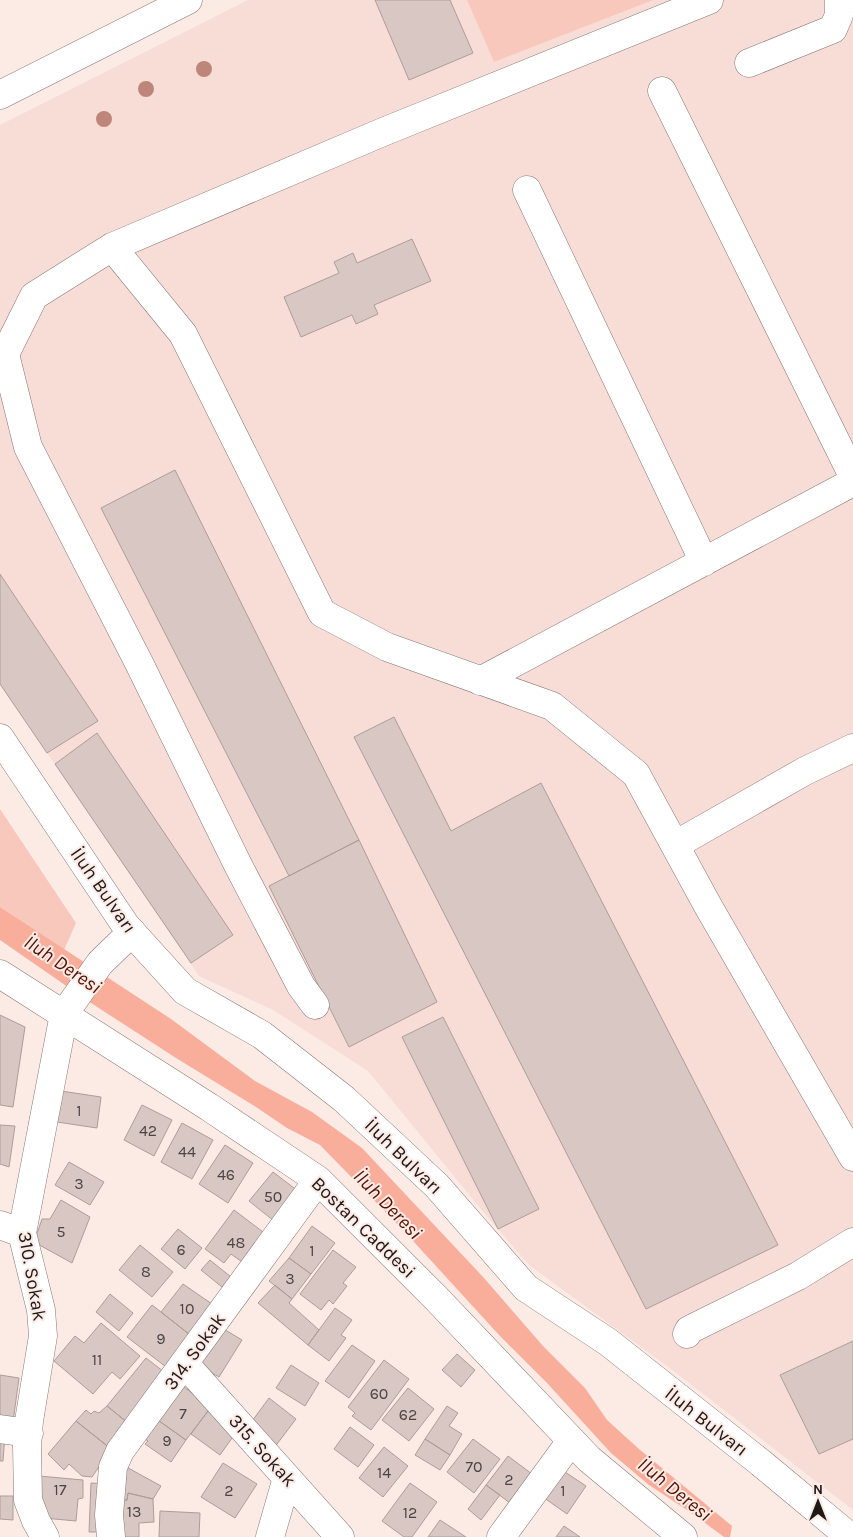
<svg xmlns="http://www.w3.org/2000/svg" width="853" height="1537" font-family="Karla,sans-serif">
<style>
.built{fill:#f8ddd7}
.green{fill:#f9c8bc}
.water{fill:#f9ae9c}
.building{fill:#d8c7c3;stroke:#ad9d99}
.lines{fill:none;stroke-linecap:round;stroke-linejoin:round}
.minor-casing{stroke:#877874;stroke-width:29}
.minor{stroke:#fff;stroke-width:28}
.tree{fill:#be867a}
.labels{text-anchor:middle;stroke-width:4;stroke-linejoin:round;paint-order:stroke}
.number-label{font-size:16px;fill:#4c4442}
.street-label{font-size:19px;fill:#1e1817;stroke:#fceae5}
.water-label{font-size:20px;font-style:italic;fill:#531205;stroke:#fceae5}
</style>
<rect width="100%" height="100%" fill="#fceae5"/>
<path class="built" d="M248 0H853V1510L667 1366 529 1265 480 1208 368 1071 273 1010 199 976 0 684V125Z"/>
<path class="green" d="M467 0H653L494 62Z
M0 809 76 923 64 950 0 907Z"/>
<path class="water" d="M0 907 171 1019 255 1081 312 1112 362 1148 484 1278 543 1346 585 1388 607 1420 639 1449 732 1526 730 1537H724L693 1514 649 1485 611 1453 547 1383 500 1336 403 1230 320 1145 287 1128 256 1107 176 1058 91 1003 0 940Z"/>
<path class="building" d="M375 0H450L473 53 409 80Z
M412 239 431 281 374 305 378 314 356 324 352 315 301 337 284 297 339 273 334 262 353 253 357 263Z
M175 470 359 840 289 876 101 508Z
M0 574 98 721 47 753 0 684Z
M394 717 451 831 541 783 778 1245 646 1309 354 737Z
M97 733 233 935 191 963 55 764Z
M359 840 437 1002 349 1047 269 886Z
M0 1015 25 1027 13 1107 0 1105Z
M443 1017 539 1209 498 1229 402 1037Z
M61 1091 101 1097 97 1128 57 1122Z
M142 1105 172 1120 154 1156 124 1140Z
M182 1123 213 1140 192 1179 161 1162Z
M0 1125 15 1126 9 1167 0 1164Z
M225 1145 253 1163 228 1203 199 1184Z
M69 1162 104 1182 90 1205 55 1185Z
M273 1172 298 1191 274 1221 249 1201Z
M61 1200 90 1217 72 1263 34 1242 42 1219H50Z
M234 1210 267 1235 245 1264 231 1254 224 1263 205 1249Z
M312 1226 335 1243 311 1274 289 1258Z
M178 1229 202 1248 185 1269 161 1249Z
M140 1245 173 1272 152 1297 119 1270Z
M333 1250 356 1267 343 1283 347 1286 333 1304 329 1300 321 1310 300 1294Z
M289 1258 311 1274 292 1299 269 1281Z
M210 1260 231 1277 222 1287 201 1270Z
M183 1284 212 1304 190 1335 161 1312Z
M275 1285 292 1299 289 1303 319 1330 308 1345 258 1303Z
M110 1294 133 1313 119 1331 96 1312Z
M152 1305 194 1338 170 1370 127 1337Z
M335 1308 352 1320 341 1335 346 1338 329 1361 308 1345Z
M101 1323 140 1356 120 1379 112 1372 93 1394 54 1361 75 1336 84 1343Z
M222 1328 242 1340 219 1377 198 1365Z
M853 1341V1439L819 1454 780 1375Z
M352 1345 375 1361 349 1398 325 1381Z
M457 1354 475 1370 461 1387 442 1370Z
M146 1358 168 1375 128 1423 107 1406Z
M384 1360 409 1379 371 1430 352 1416 355 1413 348 1407Z
M291 1365 319 1383 305 1406 276 1388Z
M0 1375 19 1378 13 1422 0 1420Z
M184 1387 211 1407 186 1440 155 1418Z
M408 1388 434 1409 409 1441 382 1420Z
M269 1398 296 1419 274 1448 247 1428Z
M107 1406 128 1423 111 1449 76 1421 86 1410 91 1414 94 1411 99 1413Z
M447 1406 458 1413 449 1426 462 1434 450 1455 425 1439Z
M211 1407 237 1431 220 1455 191 1434Z
M155 1418 186 1440 171 1462 145 1444 148 1441 142 1437Z
M76 1421 111 1449 92 1477 82 1476 69 1464 64 1470 48 1454Z
M350 1427 374 1445 358 1467 334 1449Z
M0 1434H5L3 1461H0Z
M425 1439 450 1455 440 1470 415 1455Z
M473 1439 500 1459 474 1493 447 1472Z
M384 1447 408 1466 383 1497 359 1478Z
M508 1456 532 1474 510 1503 486 1485Z
M119 1463 161 1486 153 1499 128 1493 127 1500H114Z
M223 1463 257 1484 235 1518 201 1497Z
M559 1468 586 1486 567 1514 540 1495Z
M39 1476 83 1480V1498L78 1499 76 1521 44 1518Z
M91 1483 107 1484 104 1532H89Z
M410 1483 437 1502 412 1537H404L382 1521Z
M486 1485 500 1495 481 1520 468 1509Z
M128 1493 153 1499 154 1522 139 1523V1537H116L114 1500H127Z
M0 1496H13V1520L0 1519Z
M160 1511 200 1513 199 1537H159Z
M440 1520 466 1537H428Z
M564 1526 580 1537H556Z"/>
<g class="lines">
<g class="minor-casing">
<path id="minor" d="M749 63 833 29 839 15V0
M662 91 853 476
M0 95 188 0
M527 190 704 562
M112 247 183 334 322 613 387 647 552 706 636 774 708 906 853 1157
M480 681 853 482
M0 738 126 926 185 991 262 1035 344 1099 437 1186 526 1288 608 1342 761 1463 850 1537
M675 845 805 771 853 748
M0 974 209 1107 318 1180 436 1298 589 1459 683 1537
M315 1005 301 986 238 865 139 663 28 447 5 354 34 296 112 247 383 132 709 0
M0 1225 22 1233
M687 1334 689 1330 798 1276 853 1242
M185 1364 340 1537
M0 1429 29 1433
M45 1537 36 1521 28 1500 27 1445 29 1421 43 1336 41 1310 22 1233 64 1014 100 963 132 932
M111 1537 109 1515 113 1467 120 1451 318 1180
M270 1537 287 1478
M501 1537 571 1441"/>
</g>
<use href="#minor" class="minor"/>
</g>
<g class="tree">
<circle cx="204" cy="69" r="8"/>
<circle cx="146" cy="89" r="8"/>
<circle cx="104" cy="119" r="8"/>
</g>
<g class="labels">
<g class="number-label">
<text x="79" y="1116">1</text>
<text x="148" y="1136">42</text>
<text x="187" y="1157">44</text>
<text x="226" y="1180">46</text>
<text x="79" y="1189">3</text>
<text x="273" y="1202">50</text>
<text x="61" y="1237">5</text>
<text x="236" y="1248">48</text>
<text x="181" y="1255">6</text>
<text x="312" y="1256">1</text>
<text x="146" y="1277">8</text>
<text x="290" y="1284">3</text>
<text x="187" y="1314">10</text>
<text x="161" y="1344">9</text>
<text x="97" y="1365">11</text>
<text x="379" y="1399">60</text>
<text x="183" y="1419">7</text>
<text x="408" y="1420">62</text>
<text x="167" y="1446">9</text>
<text x="474" y="1472">70</text>
<text x="384" y="1478">14</text>
<text x="509" y="1485">2</text>
<text x="60" y="1495">17</text>
<text x="229" y="1496">2</text>
<text x="563" y="1496">1</text>
<text x="134" y="1517">13</text>
<text x="410" y="1518">12</text>
</g>
<g class="street-label">
<text transform="translate(104 890) rotate(55)" y="7">İluh Bulvarı</text>
<text transform="translate(404 1156) rotate(44)" y="7">İluh Bulvarı</text>
<text transform="translate(364 1227) rotate(44)" y="7">Bostan Caddesi</text>
<text transform="translate(33 1276) rotate(80)" y="7">310. Sokak</text>
<text transform="translate(194 1351) rotate(-54)" y="7">314. Sokak</text>
<text transform="translate(707 1421) rotate(38)" y="7">İluh Bulvarı</text>
<text transform="translate(263 1450) rotate(48)" y="7">315. Sokak</text>
</g>
<g class="water-label">
<text transform="translate(63 964) rotate(34)" y="7">İluh Deresi</text>
<text transform="translate(388 1204) rotate(46)" y="7">İluh Deresi</text>
<text transform="translate(675 1489) rotate(39)" y="7">İluh Deresi</text>
</g>
</g>
<g transform="translate(818 1502)" stroke="#fceae5" stroke-width="4" paint-order="stroke">
<path d="M0-4L9 19L0 12L-9 19Z" fill="#1e1817"/>
<text y="-8" font-size="14" font-weight="bold" text-anchor="middle" fill="#1e1817">N</text>
</g>
</svg>
